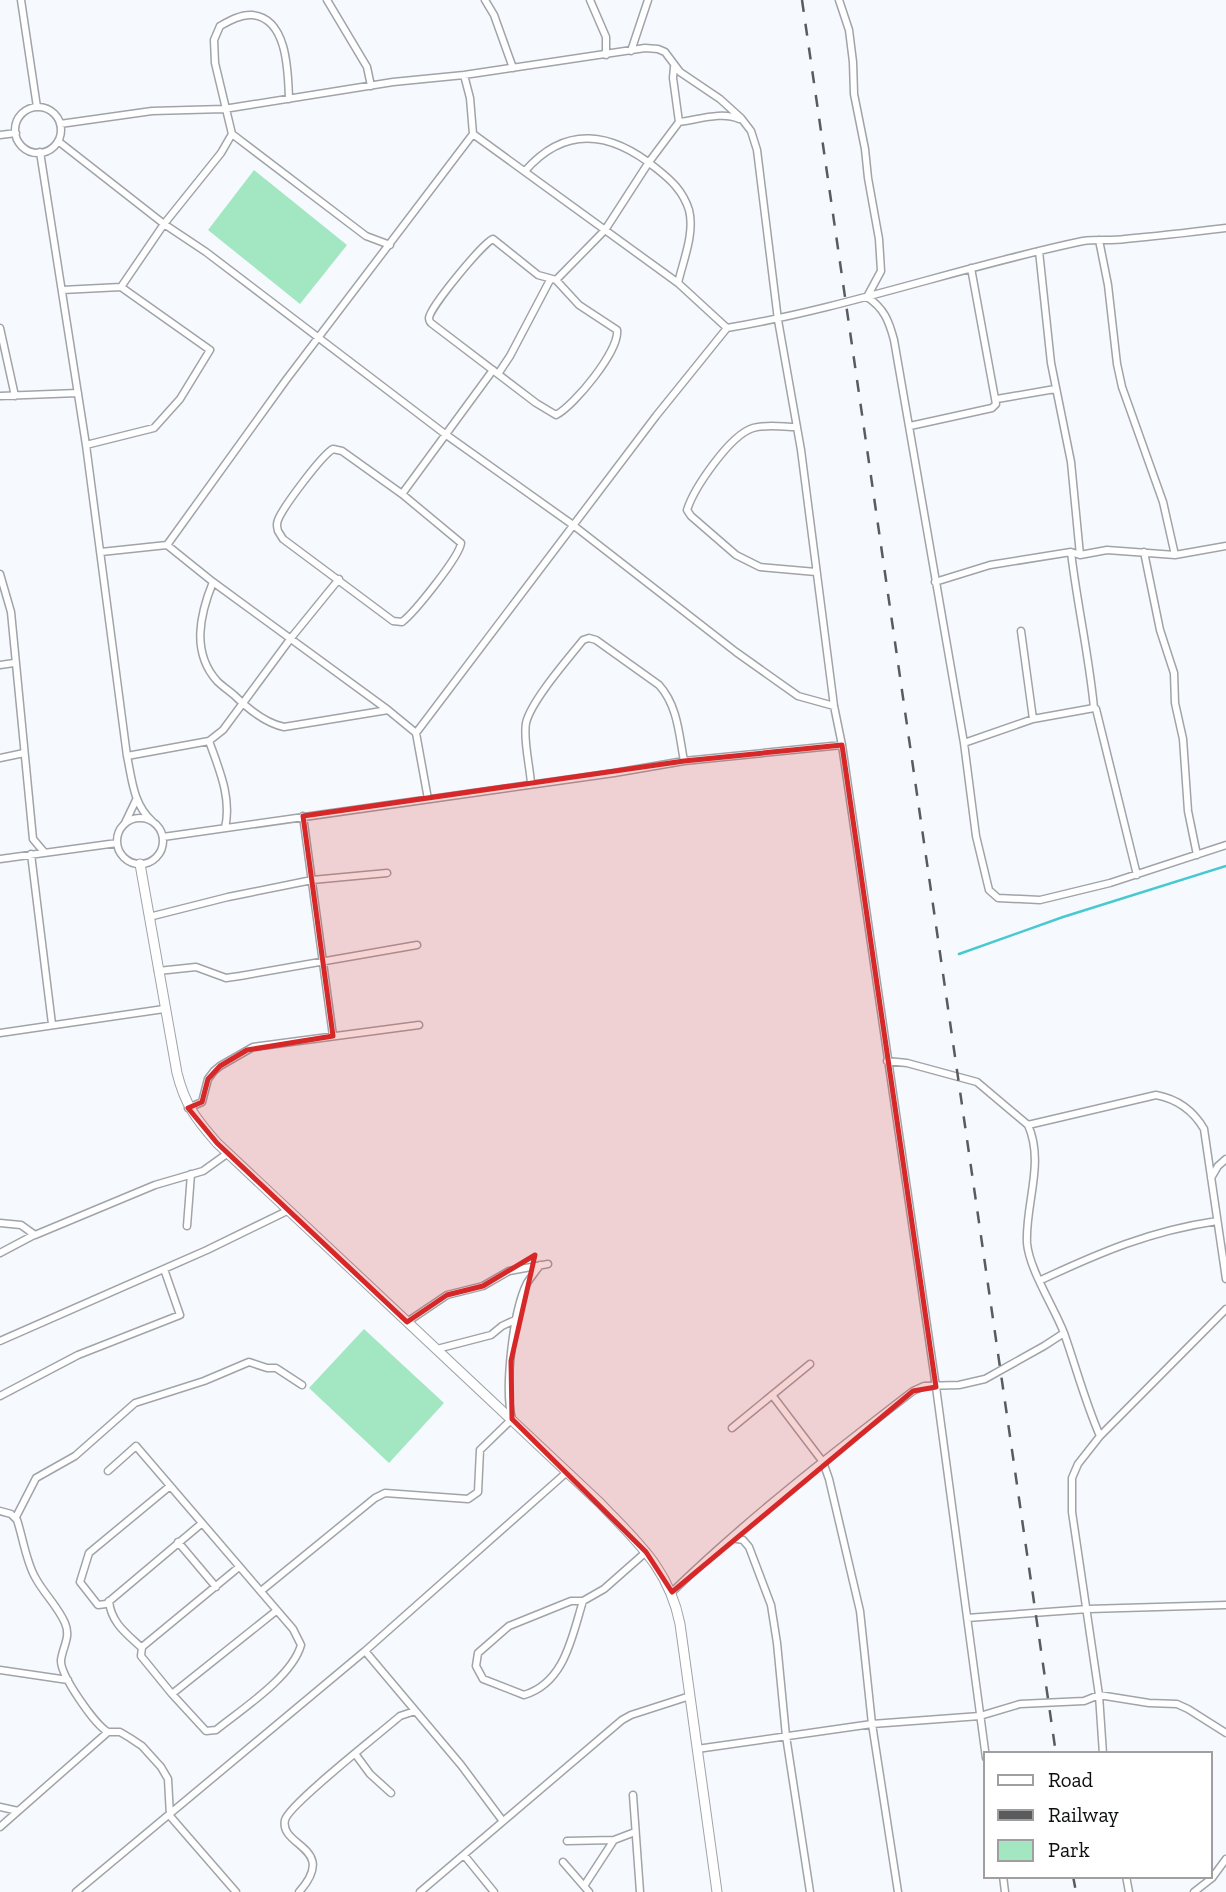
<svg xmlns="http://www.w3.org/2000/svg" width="1226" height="1892" font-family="'Zilla Slab',serif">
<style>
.green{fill:#a3e7c2}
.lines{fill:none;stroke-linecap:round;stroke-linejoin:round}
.stream{stroke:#48c9d1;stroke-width:2.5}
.street-casing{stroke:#a0a4a8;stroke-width:9}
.secondary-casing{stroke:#a0a4a8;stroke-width:11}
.street{stroke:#fff;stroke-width:6}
.secondary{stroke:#fff;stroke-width:9}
.rail{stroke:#595b5d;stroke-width:2.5;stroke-dasharray:12 12;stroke-linecap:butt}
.marked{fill:#d62828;fill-opacity:0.2;stroke:#d62828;stroke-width:5;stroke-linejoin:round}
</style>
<rect width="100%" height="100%" fill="#f6fafe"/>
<path class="green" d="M254 170 347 245 300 304 208 230Z
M364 1329 444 1403 389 1463 309 1388Z"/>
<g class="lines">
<path class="stream" d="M959 954 1063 917 1226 866"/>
<g class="street-casing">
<path id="street" d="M21 0 37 107
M327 0 367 67 371 86
M485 0 494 15 513 68
M590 0 606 37V55
M839 0 849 30 853 62 854 94 865 149 868 178 879 239 881 271 867 297C884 308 889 321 894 340L964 743 976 836 989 890 998 898 1040 900 1110 883 1226 845
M631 51 648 0
M289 99C288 73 288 18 252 15 241 14 229 21 220 26L214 40 215 63 232 134 366 236 390 245
M15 130a23 23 0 1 1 46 0a23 23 0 1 1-46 0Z
M679 122C697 120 722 111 739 119
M60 124 152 111 224 109 393 82 464 75 645 48 658 49 665 52 680 72 720 99 741 118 751 131 757 150 778 320 801 450 834 706 842 745 936 1387 986 1758
M473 134 678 283 727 328
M0 135 16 133
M58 141 164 224 206 252 445 434 573 525 736 652 798 696 834 706
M40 152 86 445 127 756C132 779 133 804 152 821
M525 171C566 124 612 132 657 169 671 180 683 191 689 210 695 233 683 261 678 283
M493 239 538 275 556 280 579 305 617 330C620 350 574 406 556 415L536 403 431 323C430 322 429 320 429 318 430 307 483 243 493 239Z
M1099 240 1108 285 1117 364 1122 387 1163 502 1175 555
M1039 251 1051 363 1071 462 1080 555
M556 280 605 230 649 162 679 122 673 78 674 67
M121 287 164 224 221 153 232 134
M62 290 121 287 210 350 180 399 154 428 86 445
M0 328 15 396
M498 374 510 356 550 280
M0 396 78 393
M997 399 1055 389
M910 426 992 408 996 404 971 268
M797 427C783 427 767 424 753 428 730 435 694 488 687 510L691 516 736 555 760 567 816 572
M333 449 342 451 402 494 461 543C460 556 414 613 402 622L393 621 283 539 278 531C277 526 276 525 278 520 283 507 322 455 333 449Z
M402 494 493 370
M167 545 286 380 473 134 470 98 464 75
M101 552 167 545 213 582 388 710 416 733 428 799
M1071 552C1077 604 1089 655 1094 708L1096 709 1137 875
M1144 552 1160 630 1174 673 1175 703 1183 739 1188 811 1197 855
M0 574 11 612 33 839 44 852
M213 582C200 614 191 652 217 681 222 686 228 690 234 695 248 709 265 723 284 727L388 710
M935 582 990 565 1071 552 1080 555 1107 550 1175 555 1226 546
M1021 631 1033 719
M0 665 14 663
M416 733 656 416 727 328C847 308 963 266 1083 241 1097 239 1112 241 1125 239 1159 236 1193 232 1226 228
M209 741C219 769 232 798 225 828
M964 743 1033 719 1094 708
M127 756 209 741 223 730 291 638 339 579
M0 758 24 753
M531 784C530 766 523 740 526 723 531 701 568 659 583 640L589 638 596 640 659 685C678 706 679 735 684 761
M303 816 333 1036
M117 841a23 23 0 1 1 46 0a23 23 0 1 1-46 0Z
M125 823 136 800
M163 837 614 773 684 761 842 745
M31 854 52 1024
M0 859 117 843
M149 917 228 897 312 880 387 873
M158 971 196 967 226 978 240 976 417 945
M0 1033 164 1009
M887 1061 907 1063 977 1082 1028 1125C1045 1163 1025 1204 1027 1243 1029 1269 1054 1307 1064 1333 1076 1367 1085 1402 1100 1436
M188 1108 202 1102 208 1079 214 1071 220 1066 253 1047 419 1025
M1028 1125 1156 1095C1177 1099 1193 1110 1204 1129L1226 1279
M1211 1178 1218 1166 1226 1159
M0 1223 21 1225 35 1235 155 1185 203 1171 228 1153
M187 1226 191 1174
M0 1253 34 1235
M1041 1280C1101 1252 1150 1231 1217 1221
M407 1322 447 1295 483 1286 509 1271 548 1264
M0 1341 207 1250 289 1210
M437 1349 491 1335 502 1326 517 1319
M772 1395 823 1462 829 1479 860 1611 872 1724 898 1892
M0 1396 78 1355 180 1315 164 1269
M732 1428 810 1364
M108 1471 136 1446 293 1629 301 1645C292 1677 242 1709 216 1730L206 1731 172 1694 141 1656 142 1647 239 1567
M170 1486 89 1553 80 1582 98 1605 106 1604 201 1524
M0 1511 11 1514 17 1520C23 1538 26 1561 35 1577 44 1594 57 1605 65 1623 71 1637 63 1646 61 1660 60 1675 95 1725 108 1732
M16 1517 36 1478 75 1456 135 1403 204 1381 249 1362 267 1368H276L302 1385
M731 1538 743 1540 749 1547 771 1605 777 1643 786 1736 810 1892
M178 1542 216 1587
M261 1591 375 1498 385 1493 468 1499 478 1492 480 1450 512 1419C504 1389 513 1311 527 1283 531 1277 536 1271 540 1265
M672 1592C747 1519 830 1455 913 1391L924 1386 959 1385 985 1379 1044 1346 1064 1333
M109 1601C111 1623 127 1634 142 1648
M583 1601C572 1636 565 1683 524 1695L483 1679 476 1666 478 1653 509 1626 571 1601H583L604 1589 646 1552
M967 1618 1088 1609 1226 1605
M365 1651 461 1765 502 1820
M0 1670 68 1680
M172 1694 276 1611
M697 1749 872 1724 980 1716 1020 1704 1084 1701 1099 1695 1149 1703 1177 1704 1188 1709 1226 1733
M1103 1754 1099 1695 1072 1512V1478L1078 1464 1100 1436 1226 1309
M356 1755 370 1774 391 1793
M633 1795 640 1892
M0 1807 18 1811
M0 1827 108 1732H120L130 1738 142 1746 161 1767 168 1779 170 1816 236 1892
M567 1841 614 1840
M464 1855 494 1892
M563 1862 589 1892
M1003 1876 1005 1892
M1126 1876 1129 1892
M584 1886 614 1840 635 1832
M76 1892 365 1651 567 1472
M299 1892C339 1847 279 1847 285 1820 288 1805 382 1732 400 1716L415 1711
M420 1892 622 1720 631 1715 690 1696
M1194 1892 1212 1878 1226 1859"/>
</g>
<g class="secondary-casing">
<path id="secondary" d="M140 864 177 1073C185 1105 196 1119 217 1143L600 1503C637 1542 669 1568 680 1624L717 1892"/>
</g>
<use href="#street" class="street"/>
<use href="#secondary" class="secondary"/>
<path class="rail" d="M802 0 1056 1754
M1073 1876 1076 1892"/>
</g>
<path class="marked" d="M842 745 936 1387 913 1391 672 1592 646 1552 512 1419 511 1361 535 1255 483 1286 447 1295 407 1322 217 1143 188 1108 202 1102 208 1079 220 1066 247 1050 333 1036 303 816 684 761Z"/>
<rect x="984" y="1752" width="228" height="126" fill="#ffffff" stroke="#9f9f9f" stroke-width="2"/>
<rect x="998" y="1775" width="35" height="10" fill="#ffffff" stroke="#9f9f9f" stroke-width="2"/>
<text x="1048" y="1787" font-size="21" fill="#0e0f10">Road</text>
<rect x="998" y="1810" width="35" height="10" fill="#595b5d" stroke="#9f9f9f" stroke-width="2"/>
<text x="1048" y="1822" font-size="21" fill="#0e0f10">Railway</text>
<rect x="998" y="1840" width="35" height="21" fill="#a3e7c2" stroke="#9f9f9f" stroke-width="2"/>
<text x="1048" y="1857" font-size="21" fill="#0e0f10">Park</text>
</svg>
